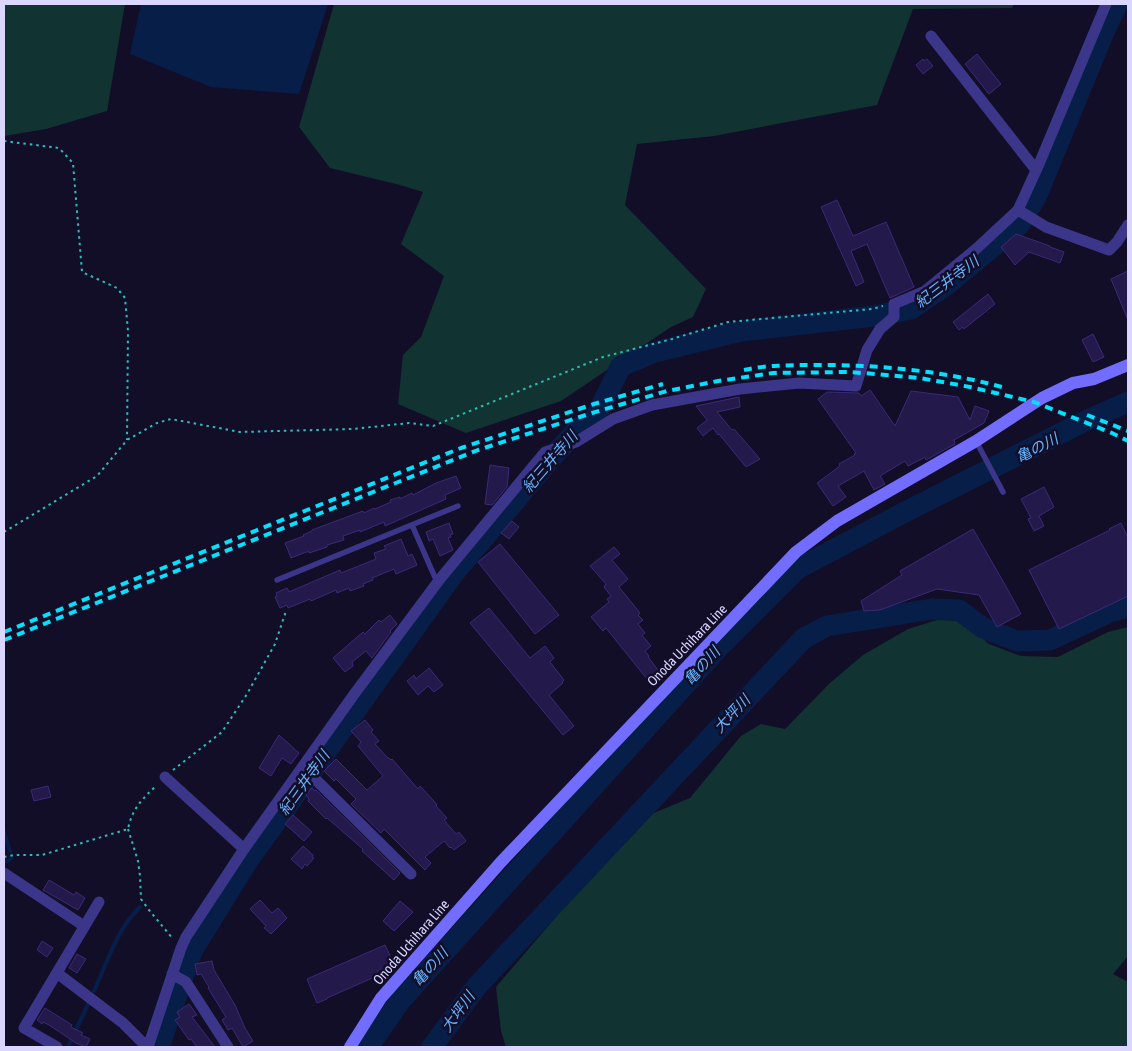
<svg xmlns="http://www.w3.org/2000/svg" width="1132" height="1051" font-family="'Asap Condensed','Noto Sans JP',sans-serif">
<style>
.green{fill:#113332}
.water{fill:#071e49}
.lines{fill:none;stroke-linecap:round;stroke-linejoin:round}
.stream{stroke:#071e49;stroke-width:4}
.river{stroke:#071e49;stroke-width:21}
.building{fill:#24194b;stroke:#3a2a78}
.path{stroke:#28c1ba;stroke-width:2;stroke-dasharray:2.5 4;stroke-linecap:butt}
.lane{stroke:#3b368a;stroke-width:5.5}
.street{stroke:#3b368a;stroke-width:11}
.secondary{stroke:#736dff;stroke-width:12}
.rail{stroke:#02e1ff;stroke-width:4;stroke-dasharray:8 6;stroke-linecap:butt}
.labels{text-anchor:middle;stroke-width:5;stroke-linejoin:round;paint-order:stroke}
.street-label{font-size:14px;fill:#dbd6ff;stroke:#130e28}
.water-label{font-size:15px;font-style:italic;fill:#64b4ff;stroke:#130e28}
</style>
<rect width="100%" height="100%" fill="#130e28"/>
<path class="green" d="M4 4H125L107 111 46 129 4 136Z
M334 4H1014L1012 8 913 9 877 105 714 136 637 144 625 205 706 289 693 317 671 327 561 401 466 433 398 404 403 355 421 337 444 276 401 244 423 192 400 185 330 168 299 127Z
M937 620 962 621 989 644 1021 656 1058 657 1108 632 1128 627V956L1113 974 1128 982V1047H506L501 1031 496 987 590 877 644 817 690 798 741 736 761 724 785 729 830 683 863 655 908 629Z"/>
<path class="water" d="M141 4H328L299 94 211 87 130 54Z"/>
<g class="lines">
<path class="stream" d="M4 832 10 851
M4 862 11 859V858
M94 991C107 963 117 929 140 907
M68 1047 89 1002"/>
<path class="river" d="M159 1047 192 951 247 862 455 572 553 456 580 427 593 422 621 366 655 352 741 331 874 316 911 309 949 283 1019 225 1037 195 1104 32 1117 4
M368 1047 401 1000 720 646 797 569 907 511 1085 421 1128 402
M432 1047 477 986 804 638 827 626 932 609 959 610 983 628 1017 641 1050 640 1110 612 1128 607"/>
</g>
<path class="building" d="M977 54 1001 84 989 94 965 64Z
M923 59 924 61 927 59 933 66 923 74 916 65Z
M837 200 853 236 886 222 914 287 890 298 867 244 851 251 864 282 856 286 821 207Z
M1016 234 1050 246V247L1064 252 1060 263 1029 252 1015 265 1001 247Z
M1128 271V320L1111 279Z
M988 294 995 304 964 329 963 327 959 330 953 322Z
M1093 334 1104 357 1093 362 1082 340Z
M870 390 895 426 911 391 958 397 970 420 975 406 989 411 984 423 954 440 955 444 926 460 925 457 908 466 905 461 880 476 885 484 874 490 864 471 838 486 846 497 833 506 817 483 840 466 839 464 855 455 854 454 856 453 818 399 827 392 859 393 861 396Z
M739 397 740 407 717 412 732 430 734 429 760 459 746 467 719 434 718 435 713 428 703 436 697 428 707 420 696 406Z
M490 465 509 468 507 487 492 505 485 504Z
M456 476 461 488 445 495 446 499 385 526 384 522 360 532V530L343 536 344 540 327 545V547L309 553V551L291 558 285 543 304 536 303 535 312 531V530L363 511 364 513 374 508 375 509 391 502 390 500 400 497V499L412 493 413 495 436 483Z
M1044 487 1054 507 1039 516 1044 526 1034 531 1028 519 1031 518 1021 499Z
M512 521 519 527 509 539 501 533Z
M449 523 453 534 450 535 451 537 448 538 453 550 440 556 433 539 429 541 426 532Z
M1121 523 1128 538V596L1059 629 1029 570 1110 530 1109 529Z
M973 529 1008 590 1021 614 997 627 979 595 937 589 880 610 864 611 861 601 902 575 900 571Z
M401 539 408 556 412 554 417 565 396 574 394 569 372 578 373 580 363 584 364 586 350 591 349 588 337 593 336 590 311 601 310 599 288 608 287 605 280 608 275 597 277 596 276 593 287 588 289 592 340 570 341 573 376 559 374 553 386 549 384 546Z
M500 544 559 615 535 634 478 562Z
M614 547 620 554 612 560 628 579 619 587 640 613 638 615 643 620 638 624 645 633 642 635 651 646 645 651 649 656 648 657 658 670 647 679 606 628 603 631 591 617 609 602 607 599 611 596 604 587 606 584 590 566Z
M489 608 530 658 545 646 554 658 550 662 564 680 562 682 563 683 549 695 574 726 563 735 470 623Z
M390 615 397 624 390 631 391 632 372 658 366 651 352 662 353 666 345 672 333 658 363 632 365 634 379 620 381 622Z
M429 668 443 685 434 692 428 686 418 695 407 681 414 675 416 679Z
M365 720 373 730 371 732 379 741 375 744 388 758H389L391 760 392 759 418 789 420 786 434 801 437 805 436 806 447 818 444 820 456 834 459 832 466 841 454 850 451 847 450 848 444 841 425 857 431 863 425 870 384 829 381 833 351 804 356 799 336 779 334 781 324 771 336 759 367 790 383 776 358 746 361 742 351 731Z
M279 735 299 753 291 764 282 758 271 776 259 768Z
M48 786 51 797 34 801 31 790Z
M312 788 315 791 316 790 400 873 394 880 362 851 363 849 327 818 326 819 308 801 309 799 306 795Z
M293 815 312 832 304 841 285 824Z
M303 846 313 855 312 857 314 858 307 866 305 864 302 869 291 859Z
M49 880 74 895 76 892 85 898 78 910 43 890Z
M260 900 272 913 278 908 287 918 271 934 264 928 266 926 250 909Z
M400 901 413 912 394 931 383 921Z
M42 941 53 948 47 957 37 950Z
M385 945 394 964 377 971 379 975 327 998V999L317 1003 307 979Z
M77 954 86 959 77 973 69 968Z
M212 961 214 970 235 1005 245 1028 253 1041 243 1047 232 1028 228 1030 222 1020 226 1017 208 988 209 987 201 974 197 975 195 964Z
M189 1004 197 1015 192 1017 215 1047H197L191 1039 189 1040 175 1020 180 1017 177 1012Z
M45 1008 72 1025 71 1027 83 1033 81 1035 90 1039 86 1047 76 1043 49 1025 43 1022 42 1024 37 1020Z"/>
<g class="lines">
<path class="path" d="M4 141 59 148 73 163 82 272 117 288 125 298 128 331 127 440
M4 532 97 476 127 440 157 423 171 419 240 432 353 429 409 423 433 426 603 357 672 339 728 322 872 309 883 306
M173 770 222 732 247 694 275 644 286 611
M128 829 138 861 140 876 141 899 149 910 173 939
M4 857 14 855H42L128 829C132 809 142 799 157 785"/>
<path class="lane" d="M976 441 1003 492
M412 525 437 582
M277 580 458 506"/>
<path class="street" d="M931 36 1036 170
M1018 210 1046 227 1109 250 1117 242 1128 225
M303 767 411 874
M165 777 244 849
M4 873 84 926
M57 973 123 1023 147 1047
M172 974 186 982 228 1047
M57 1047 24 1028 99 902
M148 1047 181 948 186 937 244 849 355 693 440 579 545 452 576 442 613 419 652 405 740 389 799 383 856 386 867 350 880 329 894 317V304L925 291 976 249 1018 210 1039 164 1106 4"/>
<path class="secondary" d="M350 1047 381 998 501 862 796 552 837 521 976 441 1042 398 1073 383 1094 379 1128 365"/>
<path class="rail" d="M744 370C754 368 765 366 775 366 790 365 805 365 821 365 882 365 943 371 1002 387
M1087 415 1128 431
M4 632 461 448 594 404 663 384
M4 640 478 450 592 413 667 391 718 381 773 373 848 372 876 374 920 378 970 387 1034 402 1112 433 1128 441"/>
</g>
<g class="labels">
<g class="street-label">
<text transform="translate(687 645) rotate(-46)" y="5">Onoda Uchihara Line</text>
<text transform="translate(411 942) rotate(-49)" y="5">Onoda Uchihara Line</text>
</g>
<g class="water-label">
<text transform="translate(947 282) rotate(-37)" y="5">紀三井寺川</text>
<text transform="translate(1037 448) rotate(-27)" y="5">亀の川</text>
<text transform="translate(550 462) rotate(-49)" y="5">紀三井寺川</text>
<text transform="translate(702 666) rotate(-48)" y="5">亀の川</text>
<text transform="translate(732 714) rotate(-47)" y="5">大坪川</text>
<text transform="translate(304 783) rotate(-54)" y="5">紀三井寺川</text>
<text transform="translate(430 967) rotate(-48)" y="5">亀の川</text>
<text transform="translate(458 1012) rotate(-54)" y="5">大坪川</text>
</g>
</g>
<rect width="1132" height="1051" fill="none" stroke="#dbd6ff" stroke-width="10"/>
</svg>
